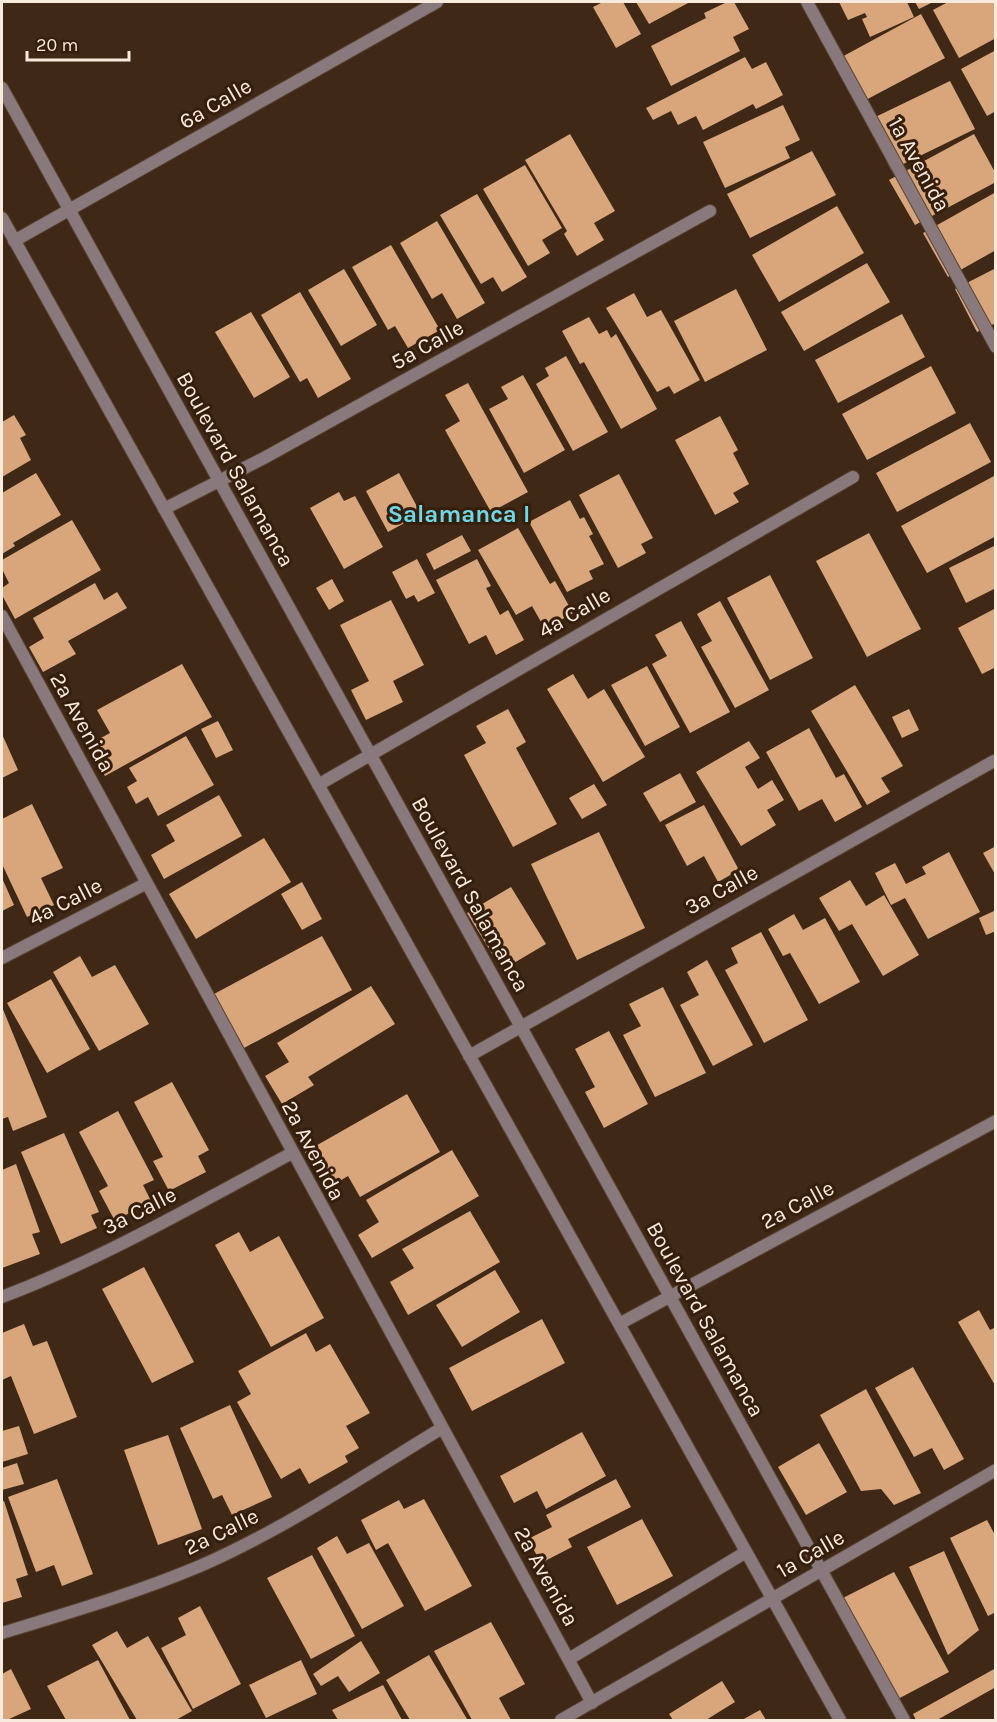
<svg xmlns="http://www.w3.org/2000/svg" width="997" height="1722" font-family="Karla,sans-serif">
<style>
.building{fill:#d9a67c}
.lines{fill:none;stroke-linecap:round;stroke-linejoin:round}
.minor-casing{stroke:#594432;stroke-width:14}
.minor{stroke:#89797c;stroke-width:12}
.labels{text-anchor:middle;stroke-width:6;stroke-linejoin:round;paint-order:stroke}
.street-label{font-size:22px;fill:#f9eade;stroke:#351f0c}
.neighbourhood-label{font-size:24px;font-weight:bold;fill:#6ed8e6;stroke:#351f0c}
</style>
<rect width="100%" height="100%" fill="#3f2916"/>
<path class="building" d="M603 2H623L641 34 616 48 593 7Z
M636 2H690L649 24Z
M727 2H734L749 29 733 37 740 51 671 86 651 46 706 18 704 13Z
M839 2H907L914 17 870 37 862 19 867 17 865 13 848 20Z
M915 2H933L919 9Z
M948 2H996V38L959 58 933 10Z
M921 14 945 58 862 102 838 59Z
M996 50V111L987 116 961 69Z
M745 57 752 69 766 62 783 95 756 109 753 104 703 130 696 116 678 125 671 111 653 120 646 108Z
M950 81 975 129 891 170 867 121Z
M783 105 800 140 785 147 790 158 725 188 703 142Z
M570 134 615 211 594 223 604 240 577 256 564 234 567 231 525 160Z
M974 134 996 174V182L915 225 889 180Z
M812 151 836 195 750 238 727 194Z
M525 165 562 228 542 240 550 253 528 266 483 189Z
M996 192V250L948 277 923 233Z
M477 194 527 277 502 292 493 277 481 284 440 215Z
M837 206 864 253 779 302 752 255Z
M437 221 485 303 457 319 442 293 432 299 400 243Z
M391 245 440 330 408 348 395 326 388 330 352 267Z
M867 263 890 302 804 351 781 312Z
M996 268V323L977 332 955 289Z
M344 269 377 325 341 346 308 290Z
M736 289 767 350 705 382 674 321Z
M300 292 351 379 318 398 307 378 300 382 261 315Z
M634 293 647 317 661 310 700 380 674 394 669 386 657 392 606 308Z
M251 312 290 377 254 398 215 332Z
M902 314 925 357 838 403 815 360Z
M589 317 599 334 607 330 611 338 616 334 657 409 621 429 584 362 580 364 562 331Z
M566 356 608 432 573 451 536 384 549 376 545 368Z
M931 366 956 413 867 460 842 414Z
M523 375 565 450 524 473 489 409 508 399 501 387Z
M468 383 528 492 491 512 445 430 460 421 445 395Z
M14 415 26 435 20 438 31 460 2 477V422Z
M720 416 738 450 733 453 749 484 733 493 739 502 715 515 675 440Z
M970 423 991 462 897 512 876 473Z
M36 473 61 515 13 543 15 546 2 554V493Z
M399 473 421 514 388 532 366 491Z
M619 474 653 538 641 544 646 553 618 568 579 495Z
M994 476 996 536 927 573 901 526Z
M339 492 344 501 355 496 383 547 344 569 310 508Z
M570 500 580 519 584 517 593 534 589 536 604 564 589 571 593 579 567 592 529 522Z
M72 520 101 570 15 619 2 595V588L9 583 2 569V560Z
M518 528 550 584 555 581 573 613 545 629 532 606 516 615 478 550Z
M869 533 921 629 867 657 816 561Z
M462 535 471 551 434 570 426 554Z
M996 545V588L966 603 949 568Z
M417 559 435 593 418 602 414 595 406 599 392 572Z
M477 559 491 586 486 588 500 615 508 610 524 640 496 655 486 635 469 644 436 580Z
M770 575 813 658 770 680 727 598Z
M332 579 344 601 329 610 316 588Z
M95 583 104 600 117 592 127 608 68 641 76 654 43 672 29 647 44 638 33 618Z
M391 600 424 665 393 681 403 702 366 720 351 690 369 681 340 625Z
M720 601 769 690 735 708 701 647 712 641 697 614Z
M996 608V667L982 674 958 628Z
M681 621 730 712 690 733 652 664 667 656 655 635Z
M182 664 212 717 105 776 88 745 110 733 97 710Z
M647 666 680 727 645 746 611 685Z
M573 674 588 699 604 689 645 757 603 782 547 689Z
M855 685 903 766 881 778 890 792 867 805 811 711Z
M508 709 526 742 516 748 557 824 513 847 464 755 486 743 476 726Z
M909 709 919 730 902 738 892 717Z
M218 721 233 750 216 758 201 729Z
M809 728 836 778 844 774 862 807 835 822 822 799 799 811 766 752Z
M2 734 18 770 2 778Z
M186 736 214 785 158 816 148 797 136 804 127 787 137 781 129 768Z
M749 741 760 758 745 767 758 789 772 780 784 800 767 810 776 825 741 846 696 772Z
M680 773 696 802 660 822 643 793Z
M594 784 607 805 582 819 569 798Z
M219 795 242 836 164 879 151 855 175 841 166 825Z
M32 804 63 868 41 878 54 905 27 917 2 864V819Z
M704 805 739 870 718 882 704 856 687 866 665 825Z
M599 832 645 928 577 960 531 864Z
M264 838 291 882 196 939 169 894Z
M996 846V876L983 853Z
M949 852 980 912 928 939 905 898 891 905 875 873 895 863 906 884 926 874 922 867Z
M2 878 14 905 2 911Z
M850 880 866 906 884 895 919 955 883 976 852 924 839 931 819 898Z
M302 882 322 919 302 930 281 894Z
M511 887 546 944 502 970 467 913Z
M996 910V931L986 935 979 918Z
M794 914 803 930 825 918 860 982 819 1004 790 953 783 956 768 929Z
M761 932 808 1020 764 1043 725 970 738 963 731 948Z
M322 936 352 990 244 1048 214 994Z
M80 956 92 977 115 965 149 1024 99 1051 53 972Z
M707 960 753 1045 713 1066 680 1005 699 995 687 972Z
M51 979 90 1049 47 1073 7 1003Z
M371 986 395 1024 308 1077 314 1085 282 1104 265 1076 289 1062 277 1043Z
M663 987 706 1073 655 1097 623 1035 641 1026 629 1004Z
M2 1007 47 1117 13 1131 8 1117 2 1119Z
M609 1031 648 1104 604 1128 585 1092 595 1087 575 1049Z
M172 1082 209 1150 198 1156 206 1172 169 1191 153 1161 163 1157 134 1102Z
M407 1094 440 1152 360 1197 348 1176 326 1189 305 1152Z
M118 1111 154 1180 143 1185 151 1201 115 1221 99 1191 108 1186 79 1132Z
M64 1133 99 1212 91 1215 97 1228 61 1244 21 1152Z
M452 1150 479 1196 372 1258 358 1235 379 1222 366 1200Z
M16 1164 40 1232 32 1234 40 1254 2 1268V1170Z
M470 1211 500 1262 408 1315 390 1282 414 1268 402 1249Z
M239 1232 250 1252 279 1236 324 1318 271 1347 215 1245Z
M144 1267 194 1362 152 1383 102 1289Z
M495 1270 520 1312 462 1347 436 1305Z
M979 1310 990 1330 996 1327V1387L958 1322Z
M542 1319 565 1363 472 1411 449 1368Z
M24 1324 33 1346 47 1341 77 1417 34 1434 11 1376 2 1380V1333Z
M306 1333 316 1352 330 1344 370 1413 346 1426 359 1448 345 1456 348 1462 309 1484 300 1468 281 1479 237 1402 251 1394 238 1371Z
M913 1367 964 1459 944 1470 932 1448 914 1457 875 1388Z
M866 1389 921 1493 894 1505 881 1489 861 1491 820 1415Z
M230 1405 272 1497 232 1515 222 1495 213 1499 180 1428Z
M19 1426 28 1454 2 1462V1431Z
M582 1432 606 1476 546 1509 537 1491 514 1503 500 1476Z
M168 1435 202 1529 158 1545 124 1450Z
M819 1443 847 1492 806 1515 778 1467Z
M17 1463 24 1484 2 1490V1468Z
M57 1479 93 1574 62 1586 54 1565 36 1572 8 1497Z
M616 1479 631 1507 568 1539 572 1547 541 1563 528 1539 552 1527 546 1515Z
M424 1499 472 1586 425 1611 388 1543 376 1550 361 1520 399 1500 404 1509Z
M4 1501 28 1575 16 1579 22 1597 2 1603V1502Z
M642 1519 673 1576 617 1605 587 1547Z
M987 1520 996 1537V1612L988 1616 950 1538Z
M337 1536 347 1554 369 1543 404 1606 362 1629 317 1548Z
M944 1551 979 1630 948 1655 909 1567Z
M312 1555 355 1636 311 1659 267 1578Z
M894 1572 949 1672 896 1700 841 1599Z
M200 1606 241 1684 193 1709 161 1648 186 1635 178 1618Z
M491 1622 525 1684 499 1698 511 1720H472L434 1651Z
M117 1631 127 1648 148 1636 192 1711 176 1720H137L92 1645Z
M361 1641 380 1673 349 1692 338 1676 321 1686 313 1674Z
M429 1655 467 1719 464 1720H410L386 1680Z
M98 1660 130 1720H66L47 1686Z
M301 1660 317 1694 266 1718 249 1685Z
M996 1668V1687L937 1720H916L913 1714Z
M11 1669 31 1709 7 1720H2V1674Z
M722 1681 735 1702 706 1720H673L669 1714Z
M383 1685 402 1720H338L332 1710Z
M760 1710 766 1720H742Z"/>
<g class="lines">
<g class="minor-casing">
<path id="minor" d="M807 2 996 347
M2 88 904 1720
M2 218 840 1720
M14 241 437 2
M164 509 264 458 710 211
M2 616 592 1703
M318 785 853 477
M2 958 147 883
M469 1056 994 761
M2 1297C102 1259 197 1204 292 1153
M619 1324 996 1121
M2 1633C68 1613 136 1593 200 1566 285 1529 363 1476 442 1428
M569 1659 746 1552
M561 1720 996 1470"/>
</g>
<use href="#minor" class="minor"/>
</g>
<g class="labels">
<g class="street-label">
<text transform="translate(215 103) rotate(-30)" y="8">6a Calle</text>
<text transform="translate(920 164) rotate(61)" y="8">1a Avenida</text>
<text transform="translate(427 344) rotate(-29)" y="8">5a Calle</text>
<text transform="translate(236 469) rotate(61)" y="8">Boulevard Salamanca</text>
<text transform="translate(574 612) rotate(-30)" y="8">4a Calle</text>
<text transform="translate(83 722) rotate(61)" y="8">2a Avenida</text>
<text transform="translate(721 889) rotate(-29)" y="8">3a Calle</text>
<text transform="translate(471 894) rotate(61)" y="8">Boulevard Salamanca</text>
<text transform="translate(65 901) rotate(-27)" y="8">4a Calle</text>
<text transform="translate(314 1150) rotate(62)" y="8">2a Avenida</text>
<text transform="translate(797 1204) rotate(-28)" y="8">2a Calle</text>
<text transform="translate(139 1210) rotate(-27)" y="8">3a Calle</text>
<text transform="translate(706 1319) rotate(61)" y="8">Boulevard Salamanca</text>
<text transform="translate(221 1531) rotate(-26)" y="8">2a Calle</text>
<text transform="translate(810 1553) rotate(-30)" y="8">1a Calle</text>
<text transform="translate(547 1576) rotate(61)" y="8">2a Avenida</text>
</g>
<g class="neighbourhood-label">
<text x="459" y="522">Salamanca I</text>
</g>
</g>
<rect width="997" height="1722" fill="none" stroke="#f9eade" stroke-width="6"/>
<path d="M27 51v9h102v-9" fill="none" stroke="#f9eade" stroke-width="3"/>
<text x="36" y="51" font-size="18" fill="#f9eade" stroke="#351f0c" stroke-width="4.5" paint-order="stroke">20 m</text>
</svg>
